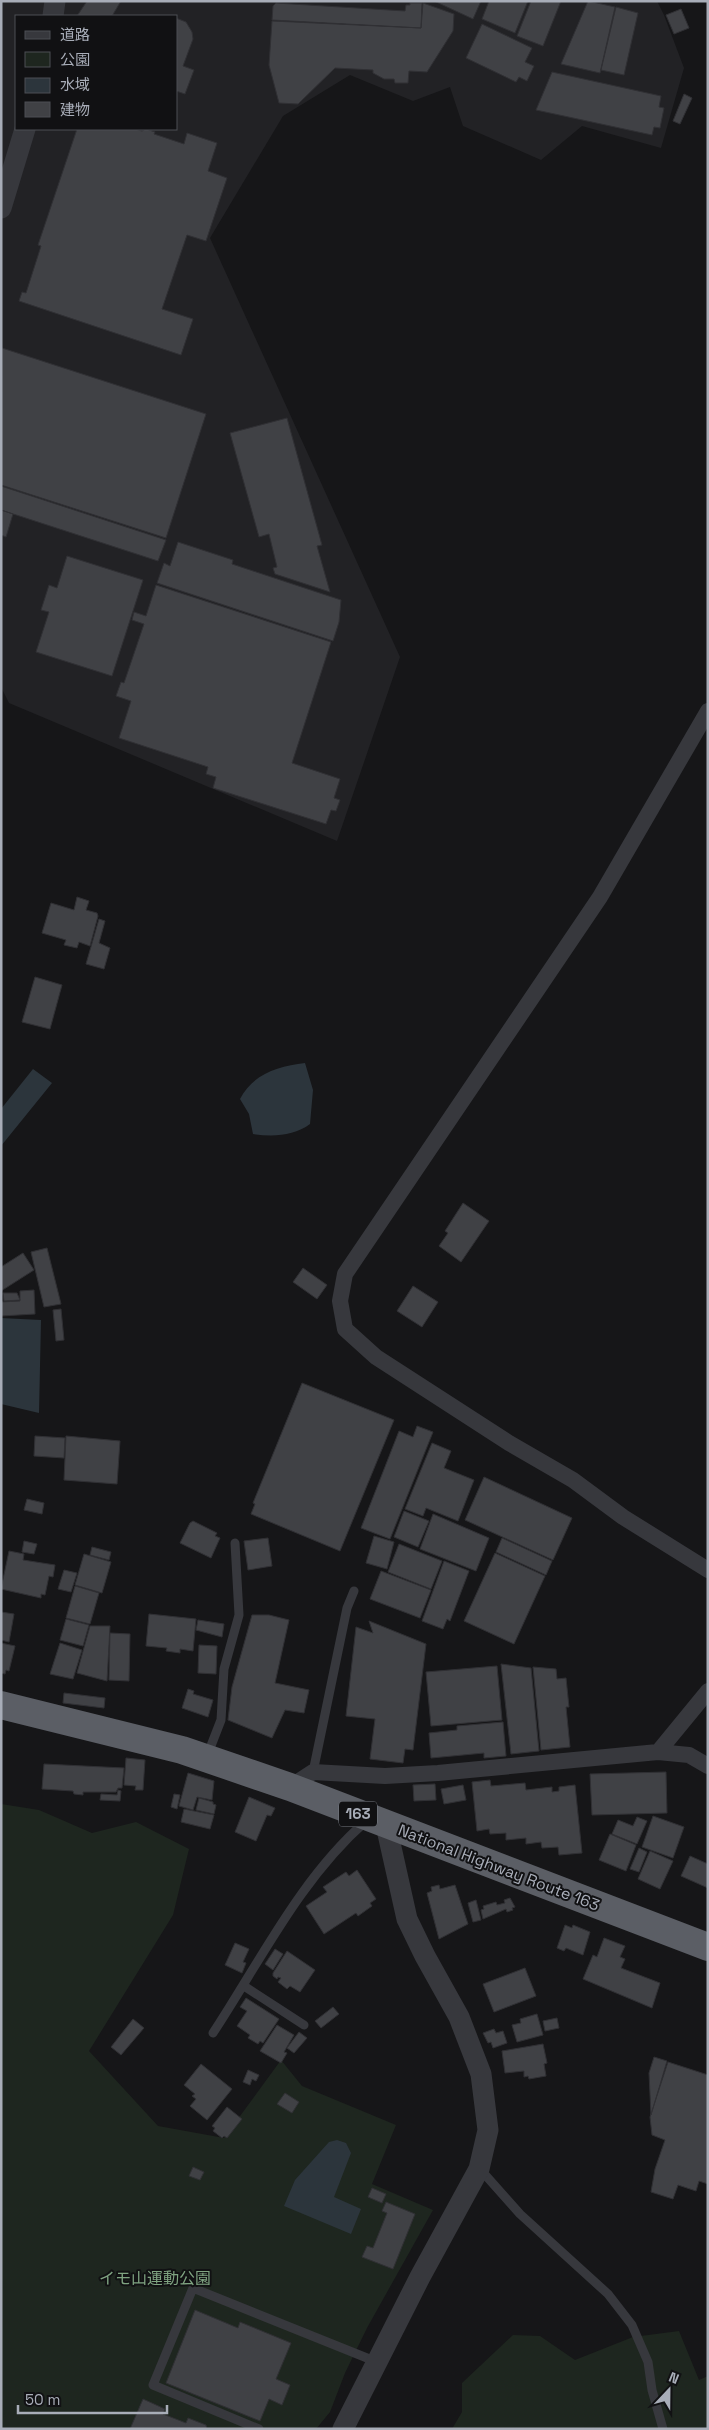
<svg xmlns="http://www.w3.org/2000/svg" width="709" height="2430" font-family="'Space Grotesk','Noto Sans JP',sans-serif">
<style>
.built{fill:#222225;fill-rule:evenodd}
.green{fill:#1e261f}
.water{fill:#2c353c}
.building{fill:#404145;stroke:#303034}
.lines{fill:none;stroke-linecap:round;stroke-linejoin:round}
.service{stroke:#37383d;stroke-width:9}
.minor{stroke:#37383d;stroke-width:16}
.tertiary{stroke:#37383d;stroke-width:21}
.trunk{stroke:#5b5e65;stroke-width:28}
.labels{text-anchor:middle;stroke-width:4;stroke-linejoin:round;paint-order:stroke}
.shield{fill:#111113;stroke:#7b7e86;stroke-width:1}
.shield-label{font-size:15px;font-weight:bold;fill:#a8adb8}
.street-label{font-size:16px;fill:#a8adb8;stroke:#111113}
.park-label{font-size:16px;fill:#7fa381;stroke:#111113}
</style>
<rect width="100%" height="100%" fill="#161618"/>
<path class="built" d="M1 1H657L664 15 684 68 661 148 582 126 541 160 463 126 450 87 413 101 350 75 283 116 210 238 400 657 337 841 9 703 1 687ZM16 16H176V129H16Z"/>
<path class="green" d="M1 1804 39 1810 92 1833 136 1822 189 1849 173 1915 89 2051 158 2126 224 2138 281 2060 302 2086 396 2125 372 2184 433 2210 367 2328 345 2373 330 2412 316 2429H1Z
M679 2331 699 2380 708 2376V2429H452L462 2412V2383L513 2335 540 2336 575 2360 633 2337Z"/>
<path class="water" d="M305 1063 313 1090 310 1124C294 1136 273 1137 253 1134L249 1114 240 1099C253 1074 278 1066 305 1063Z
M33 1069 52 1083 1 1146V1109Z
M1 1318 41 1320 39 1413 1 1404Z
M337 2140 346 2143 351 2153 334 2197 361 2209 351 2234 284 2206 295 2180 329 2142Z"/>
<path class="building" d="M87 1H121L112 16H77Z
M434 1H481L473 19Z
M489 1H528L515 33 482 19Z
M531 1H561L543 46 517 36Z
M588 1 615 7 600 73 561 64Z
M276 3 405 11 406 5H410V3H422L421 28 272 20 273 6Z
M423 3 454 14 453 31 427 72 409 71 408 83H395L394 79H384L373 73V70L335 68 298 104 279 103 269 65 272 21 421 28Z
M616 7 638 13 624 75 601 70Z
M681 9 689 28 674 34 666 15Z
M176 18 186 22 192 32 193 39 183 66 194 70 185 94 176 91Z
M482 24 532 48 525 62 534 66 527 81 519 77 516 82 466 58Z
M552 72 661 96 659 107 664 108 660 128 654 127 652 135 536 110Z
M684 94 692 98 680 124 673 121Z
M77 129H135L142 131 146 129 155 132 154 134 184 144 187 133 217 143 208 171 227 178 206 241 187 235 162 309 193 319 181 355 19 301 22 292 26 293 41 246 38 245Z
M2 348 206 414 166 538 1 485Z
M287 418 322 545 317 546 330 592 275 574 273 568 277 567 269 534 259 537 230 433Z
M1 486 166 540 158 561 1 510Z
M1 510 13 514 6 537 1 535Z
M178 542 233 560 232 564 341 600 339 622 333 641 157 583 164 563 170 566Z
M67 556 143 580 112 676 36 652 49 612 41 610 49 585 57 588Z
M156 585 331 642 292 763 340 779 334 798 340 800 336 811 331 810 326 824 213 788 216 777 206 774 208 767 119 738 131 701 116 696 121 682 124 683 144 624 132 620 134 612 146 616Z
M77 897 89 901 86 910 97 913 98 916 90 946 79 942 77 948 64 945 66 940 42 933 51 903 74 910Z
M99 919 105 921 99 943 110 948 104 969 86 964Z
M35 977 62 985 50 1029 22 1022Z
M463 1203 489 1221 461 1262 439 1246 448 1233 445 1231Z
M47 1248 61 1304 44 1307 31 1252Z
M23 1253 34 1270 1 1291V1267Z
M303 1268 327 1285 317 1299 293 1282Z
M413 1286 438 1302 422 1327 397 1311Z
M34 1290 35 1314 1 1316V1302L20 1301V1291Z
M3 1293H17L20 1300 4 1301Z
M61 1309 64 1340 56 1341 53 1310Z
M302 1383 394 1420 340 1551 251 1514 255 1504 253 1503Z
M417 1426 433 1432 390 1539 361 1528 399 1431 413 1437Z
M35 1436 65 1438 64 1458 34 1456Z
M66 1436 120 1441 117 1484 64 1480Z
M432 1443 451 1451 444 1468 474 1480 458 1521 426 1508 423 1516 405 1509Z
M484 1477 572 1518 553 1560 465 1520Z
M27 1499 44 1503 42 1514 24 1510Z
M404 1511 429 1521 418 1547 394 1537Z
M433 1514 489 1538 476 1571 420 1549Z
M193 1521 217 1533 215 1536 220 1538 211 1558 180 1543 190 1523Z
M374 1536 394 1542 387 1569 366 1563Z
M268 1538 272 1566 248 1570 244 1541Z
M502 1538 552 1561 546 1575 496 1552Z
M24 1541 37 1544 34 1554 22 1552Z
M399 1544 442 1561 431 1589 388 1572Z
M92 1547 111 1552 109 1560 90 1555Z
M9 1551 24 1554 23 1560 55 1565 53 1577 49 1576 45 1595 41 1594V1598L1 1589Z
M495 1553 545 1576 514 1644 464 1621Z
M84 1554 111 1562 102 1593 75 1585Z
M444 1561 469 1571 450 1621 447 1619 443 1629 422 1621Z
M64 1570 77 1573 71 1592 58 1589Z
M381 1571 431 1590 420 1618 370 1599Z
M75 1586 99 1593 90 1624 66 1618Z
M1 1612 14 1614 9 1642 1 1640Z
M149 1614 196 1619 193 1651 180 1649V1653L166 1651 167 1648 146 1646Z
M252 1615H269L289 1620 275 1683 309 1690 304 1713 285 1710 272 1738 228 1720 232 1687Z
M66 1619 89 1625 83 1646 60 1640Z
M198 1620 224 1624 222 1637 196 1630Z
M369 1621 426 1644 413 1750 405 1749 403 1763 370 1759 375 1719 346 1716 356 1627 373 1633Z
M90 1626H110L107 1681 77 1673Z
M110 1633 130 1634 129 1681 109 1680Z
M1 1643 15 1646 9 1671 6 1670 5 1674 1 1673Z
M60 1643 82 1650 73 1679 50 1674Z
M199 1645 217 1646 216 1674 198 1673Z
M501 1664 531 1668 539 1751 511 1754Z
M497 1666 502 1720 431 1726 426 1672Z
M533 1667 556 1669 557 1679 566 1678 569 1707H566L570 1747 541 1750Z
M188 1689 194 1691 193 1694 213 1700 208 1717 182 1708Z
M64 1693 105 1698 104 1708 63 1703Z
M503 1722 506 1756 484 1758V1753L431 1758 429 1733 457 1730V1726Z
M126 1758 145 1760 143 1790H135L136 1786 124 1785Z
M44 1764 124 1768 122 1788H118L116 1792H83V1795L74 1794 73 1791 42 1789Z
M666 1772 667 1813 592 1815 590 1774Z
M188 1773 214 1781 212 1800 197 1797 193 1810 179 1806Z
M490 1780 491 1786 525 1783 526 1790 552 1787V1792L559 1791V1787L575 1785 582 1853 559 1855 558 1847 542 1848 541 1842 526 1844V1838L506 1840V1833L490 1834 489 1829 477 1831 472 1782Z
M435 1784 436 1800 414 1801 413 1785Z
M463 1785 466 1800 444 1804 441 1789Z
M118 1790 121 1791 120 1801 100 1800 101 1794 117 1795Z
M174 1794 180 1795 177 1809 171 1807Z
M249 1797 275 1808 271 1816 267 1815 256 1841 235 1832Z
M199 1798 213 1802V1804L216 1805 214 1814 196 1810Z
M184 1809 214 1815 210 1829 181 1822Z
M653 1816 684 1827 673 1858 642 1847Z
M637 1817 647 1821 637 1844 612 1834 618 1820 633 1826Z
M610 1834 636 1845 626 1871 599 1860Z
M639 1848 647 1852 639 1872 630 1869Z
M650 1851 673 1861 660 1889 638 1879Z
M690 1856 708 1864V1888L681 1876Z
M357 1870 376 1899 370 1903 372 1906 358 1916 356 1913 324 1934 306 1906 327 1892 323 1887 346 1872 349 1876Z
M439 1885 440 1889 455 1885 468 1924 439 1939 427 1893 432 1891 431 1887Z
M510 1898 515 1907 512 1908 513 1910 507 1912 506 1909 483 1919 481 1910 484 1909 483 1906 496 1902 497 1905 505 1903 504 1900Z
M476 1900 481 1920 473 1922 468 1903Z
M565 1925 572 1928 573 1925 590 1932 583 1955 566 1948 564 1951 557 1948Z
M604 1938 625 1946 620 1957 625 1959 621 1968 660 1983 652 2008 583 1979 593 1955 597 1957Z
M235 1943 249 1949 243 1962 246 1963 242 1973 225 1965Z
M275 1949 283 1954 273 1970 265 1964Z
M287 1951 315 1970 300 1992 290 1986 287 1989 278 1982 281 1978 278 1977 277 1979 273 1976V1973Z
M525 1968 536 1996 494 2012 483 1984Z
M246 1998 279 2019 263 2043 260 2041 258 2044 248 2038 250 2035 237 2026 247 2011 240 2007Z
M333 2007 339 2014 321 2028 315 2021Z
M537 2014 543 2035 517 2042 512 2025 521 2023 520 2019Z
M557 2018 559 2028 545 2031 543 2021Z
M133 2019 144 2028 121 2055 111 2047Z
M277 2025 294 2035 284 2052 287 2053 281 2063 260 2051Z
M494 2029 496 2033 503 2031 507 2043 493 2048 491 2042 488 2043 483 2033Z
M299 2032 307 2038 294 2053 287 2048Z
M543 2044 547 2063 544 2064 546 2076 529 2079 528 2076 524 2077V2071L505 2073 502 2051Z
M654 2057 667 2061 651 2115 649 2073Z
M668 2062 708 2075V2184L699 2181 696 2191 678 2185 673 2199 651 2192 655 2169 665 2140 652 2135 650 2117Z
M201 2064 232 2089 207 2120 190 2106 196 2099 192 2096 195 2094 184 2085Z
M248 2070 259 2075 256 2081 252 2079 250 2085 243 2082Z
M285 2093 299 2102 292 2113 277 2104Z
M227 2107 242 2119 227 2138 224 2136 222 2138 213 2131 215 2128 212 2126Z
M193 2167 204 2172 200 2180 189 2176Z
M372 2188 386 2194 382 2203 368 2197Z
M386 2202 415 2214 393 2269 362 2257 367 2246 373 2248 387 2213 382 2211Z
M195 2310 238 2328 240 2322 291 2343 276 2379 290 2385 282 2405 269 2399 260 2421 166 2383Z
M143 2399 165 2409 163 2414 186 2423 188 2418 206 2425 207 2429H130Z"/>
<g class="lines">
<path class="service" d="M207 1756 221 1720 224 1669 239 1615 235 1543
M313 1772 347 1608 354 1591
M244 1986 304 2025
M213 2033C261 1960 300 1879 366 1821
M480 2169 520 2214 608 2294 632 2325 648 2362 652 2390 663 2429
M259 2429 153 2385 193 2288 377 2362"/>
<path class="minor" d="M708 711 600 897 345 1274 340 1301 345 1329 376 1357 509 1443 573 1480 623 1517 708 1570
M658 1752 708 1691
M290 1787 313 1772 385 1776 438 1773 658 1752 689 1755 708 1766"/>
<path class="tertiary" d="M53 16 55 1
M1 208 25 129
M343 2429 420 2277 479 2169 488 2130 481 2074 459 2017 425 1956 407 1919 386 1825"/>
<path class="trunk" d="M1 1705 182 1750 290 1787 708 1947"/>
</g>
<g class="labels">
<rect class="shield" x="339" y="1801.5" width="38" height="25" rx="4"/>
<g class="shield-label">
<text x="358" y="1819">163</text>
</g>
<g class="street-label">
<text transform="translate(499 1867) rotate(21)" y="6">National Highway Route 163</text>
</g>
<g class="park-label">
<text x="155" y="2284">イモ山運動公園</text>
</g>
</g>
<rect width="709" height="2430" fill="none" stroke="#a8adb8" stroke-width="5"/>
<rect x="15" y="15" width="162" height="115" fill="#111113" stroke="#4d4f55"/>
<rect x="25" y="31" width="25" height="8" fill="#37383d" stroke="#4d4f55"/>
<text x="60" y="40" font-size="15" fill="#a8adb8">道路</text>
<rect x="25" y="52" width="25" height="15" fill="#1e261f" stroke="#4d4f55"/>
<text x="60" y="65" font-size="15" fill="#a8adb8">公園</text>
<rect x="25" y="78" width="25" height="15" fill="#2c353c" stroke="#4d4f55"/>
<text x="60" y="90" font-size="15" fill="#a8adb8">水域</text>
<rect x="25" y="102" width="25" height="15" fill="#404145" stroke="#4d4f55"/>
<text x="60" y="115" font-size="15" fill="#a8adb8">建物</text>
<g transform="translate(669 2390) rotate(22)" stroke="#111113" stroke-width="4" paint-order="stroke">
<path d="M0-4L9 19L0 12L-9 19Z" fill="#a8adb8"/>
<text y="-8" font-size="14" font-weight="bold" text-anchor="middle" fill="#a8adb8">N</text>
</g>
<path d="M18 2405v8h149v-8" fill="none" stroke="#a8adb8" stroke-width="2.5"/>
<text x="25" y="2405" font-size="15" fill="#a8adb8" stroke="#111113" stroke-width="4" paint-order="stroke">50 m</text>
</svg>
